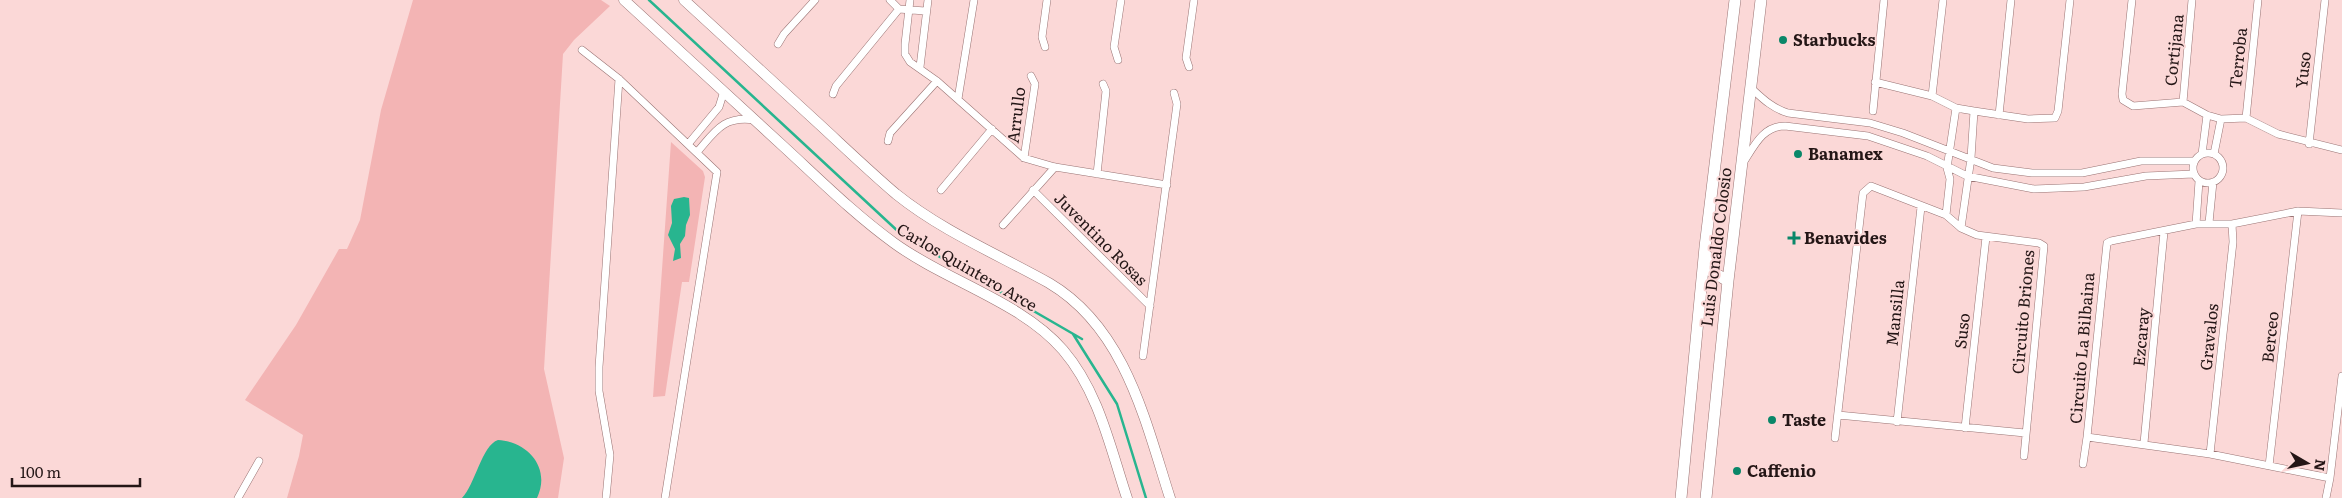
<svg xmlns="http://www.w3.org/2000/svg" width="2342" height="498" font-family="Literata,serif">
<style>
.green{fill:#f3b4b4}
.water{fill:#28b58f}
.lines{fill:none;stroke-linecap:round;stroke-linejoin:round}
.stream{stroke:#28b58f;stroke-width:2.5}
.minor-casing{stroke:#997373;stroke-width:8}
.secondary-casing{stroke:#997373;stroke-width:11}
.primary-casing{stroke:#997373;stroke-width:12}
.minor{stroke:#fff;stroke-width:7}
.secondary{stroke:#fff;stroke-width:10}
.primary{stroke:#fff;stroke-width:11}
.poi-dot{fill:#0a8769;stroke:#fbd8d7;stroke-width:2}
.labels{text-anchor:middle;stroke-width:4;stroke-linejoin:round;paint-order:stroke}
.poi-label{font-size:16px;font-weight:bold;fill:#241616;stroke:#fbd8d7;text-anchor:start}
.street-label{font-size:16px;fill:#241616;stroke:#fbd8d7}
</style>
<rect width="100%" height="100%" fill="#fbd8d7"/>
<path class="green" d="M413 0H601L610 6 574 40 563 54 544 369 564 458 558 498H287L299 456 303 435 245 400 296 325 339 249H347L360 220 381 110Z
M671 142 703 171 705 177 689 282H682L665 396 653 397Z"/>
<path class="water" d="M684 197 689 198 690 215 686 225 685 236 680 244 681 258 673 261 675 249 668 235 672 223 671 206 674 199Z
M498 440C529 442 551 469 537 498H462C475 485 482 445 498 440Z"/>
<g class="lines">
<path class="stream" d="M649 0 902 235 1082 339
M1073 334 1117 404 1146 498"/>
<g class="minor-casing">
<path id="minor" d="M890 0 899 9 925 11
M910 0 905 44V54L910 62 937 81 1024 158 1055 167 1167 185
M2132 0 2122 94 2123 100 2133 106 2183 102 2207 115 2221 119 2246 118 2278 134 2342 150
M778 44 784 34 815 0
M1045 47 1042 37 1047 0
M582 50 619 79 717 172 665 498
M1118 60 1114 47 1121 0
M920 67 928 0
M1189 67 1186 58 1194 0
M1875 82 1932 96 1956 108 1974 111 2028 119 2055 118 2058 111 2070 0
M1751 88C1763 99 1772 108 1788 113L1870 123 1903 133 1993 168 2032 173H2082L2141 161H2194
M833 94 836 86 899 9
M1932 96 1943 0
M958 99 974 0
M2183 102 2192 0
M1873 111 1884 0
M1999 115 2011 0
M2246 118 2258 0
M888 141 890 133 937 81
M689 143 719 107 724 91
M2309 144 2325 0
M698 151C716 130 724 116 754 120
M2193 168a15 15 0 1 1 30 0a15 15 0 1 1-30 0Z
M2202 154 2207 115
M2214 154 2221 119
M1024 158 1035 84 1031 76
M1745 160C1755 144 1764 126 1785 126L1868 136 1927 156 1967 176 2034 189 2084 187 2146 176 2194 174
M1097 174 1106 91 1103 84
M941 190 992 129
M1033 190 1150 306
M2342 213 2298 211 2232 224H2196L2111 241 2107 243 2087 437 2210 454 2330 478 2342 376
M1946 215 1950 179 1947 168 1956 108
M2209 223 2213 182
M2196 224 2199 181
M1003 225 1055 167
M1961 228 1971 158 1974 111
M1143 356 1177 104 1174 93
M1838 415 2025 433
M1897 422 1921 207
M1965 428 1986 237
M1835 438 1863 193 1871 186 1946 215 1961 228 1977 235 2039 243 2044 246 2024 456
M2144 443 2164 232
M2210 454 2233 242 2232 224
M2083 464 2087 437
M2269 466 2298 211
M238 498 259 461
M606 498 610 455 599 391V367L619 79
M2326 498 2330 478"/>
</g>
<g class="secondary-casing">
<path id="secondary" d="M624 0C677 49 730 97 783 146 819 179 854 214 894 243 946 281 1022 302 1063 350 1099 392 1110 447 1127 498
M684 0C729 41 773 82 818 123 843 146 869 171 896 194 942 231 997 254 1049 283 1125 328 1145 420 1170 498"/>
</g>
<g class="primary-casing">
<path id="primary" d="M1707 256 1711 271 1728 281
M1681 498 1705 247 1735 0
M1706 498 1728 281 1761 0"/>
</g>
<use href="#minor" class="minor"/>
<use href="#secondary" class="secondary"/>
<use href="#primary" class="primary"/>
</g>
<g class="poi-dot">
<circle cx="1783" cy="40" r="5"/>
<circle cx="1798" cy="154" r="5"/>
<path d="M1791.5 230.5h5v5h5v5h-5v5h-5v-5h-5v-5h5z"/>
<circle cx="1772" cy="420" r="5"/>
<circle cx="1737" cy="471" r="5"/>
</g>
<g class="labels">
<g class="poi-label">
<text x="1793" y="46">Starbucks</text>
<text x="1808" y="160">Banamex</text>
<text x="1804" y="244">Benavides</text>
<text x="1782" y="426">Taste</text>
<text x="1747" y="477">Caffenio</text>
</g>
<g class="street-label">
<text transform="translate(2174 50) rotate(-84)" y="6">Cortijana</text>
<text transform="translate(2238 58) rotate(-84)" y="6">Terroba</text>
<text transform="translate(2303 70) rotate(-84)" y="6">Yuso</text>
<text transform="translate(1016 115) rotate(-83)" y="6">Arrullo</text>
<text transform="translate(1101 239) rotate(45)" y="6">Juventino Rosas</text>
<text transform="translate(1716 247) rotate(-83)" y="6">Luis Donaldo Colosio</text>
<text transform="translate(967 267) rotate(30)" y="6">Carlos Quintero Arce</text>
<text transform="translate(2023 312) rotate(-85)" y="6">Circuito Briones</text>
<text transform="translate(1895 313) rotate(-84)" y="6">Mansilla</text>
<text transform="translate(1962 331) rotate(-84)" y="6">Suso</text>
<text transform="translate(2141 337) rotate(-85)" y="6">Ezcaray</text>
<text transform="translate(2209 337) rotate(-84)" y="6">Gravalos</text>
<text transform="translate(2270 337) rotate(-84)" y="6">Berceo</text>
<text transform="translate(2082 348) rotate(-85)" y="6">Circuito La Bilbaina</text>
</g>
</g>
<g transform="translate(2307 463) rotate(99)" stroke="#fbd8d7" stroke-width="4" paint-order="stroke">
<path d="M0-4L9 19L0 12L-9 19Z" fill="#241616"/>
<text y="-8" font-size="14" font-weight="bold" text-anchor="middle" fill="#241616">N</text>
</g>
<path d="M12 478v8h128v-8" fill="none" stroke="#241616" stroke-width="2.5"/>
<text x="20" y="478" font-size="15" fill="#241616" stroke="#fbd8d7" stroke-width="4" paint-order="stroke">100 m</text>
</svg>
